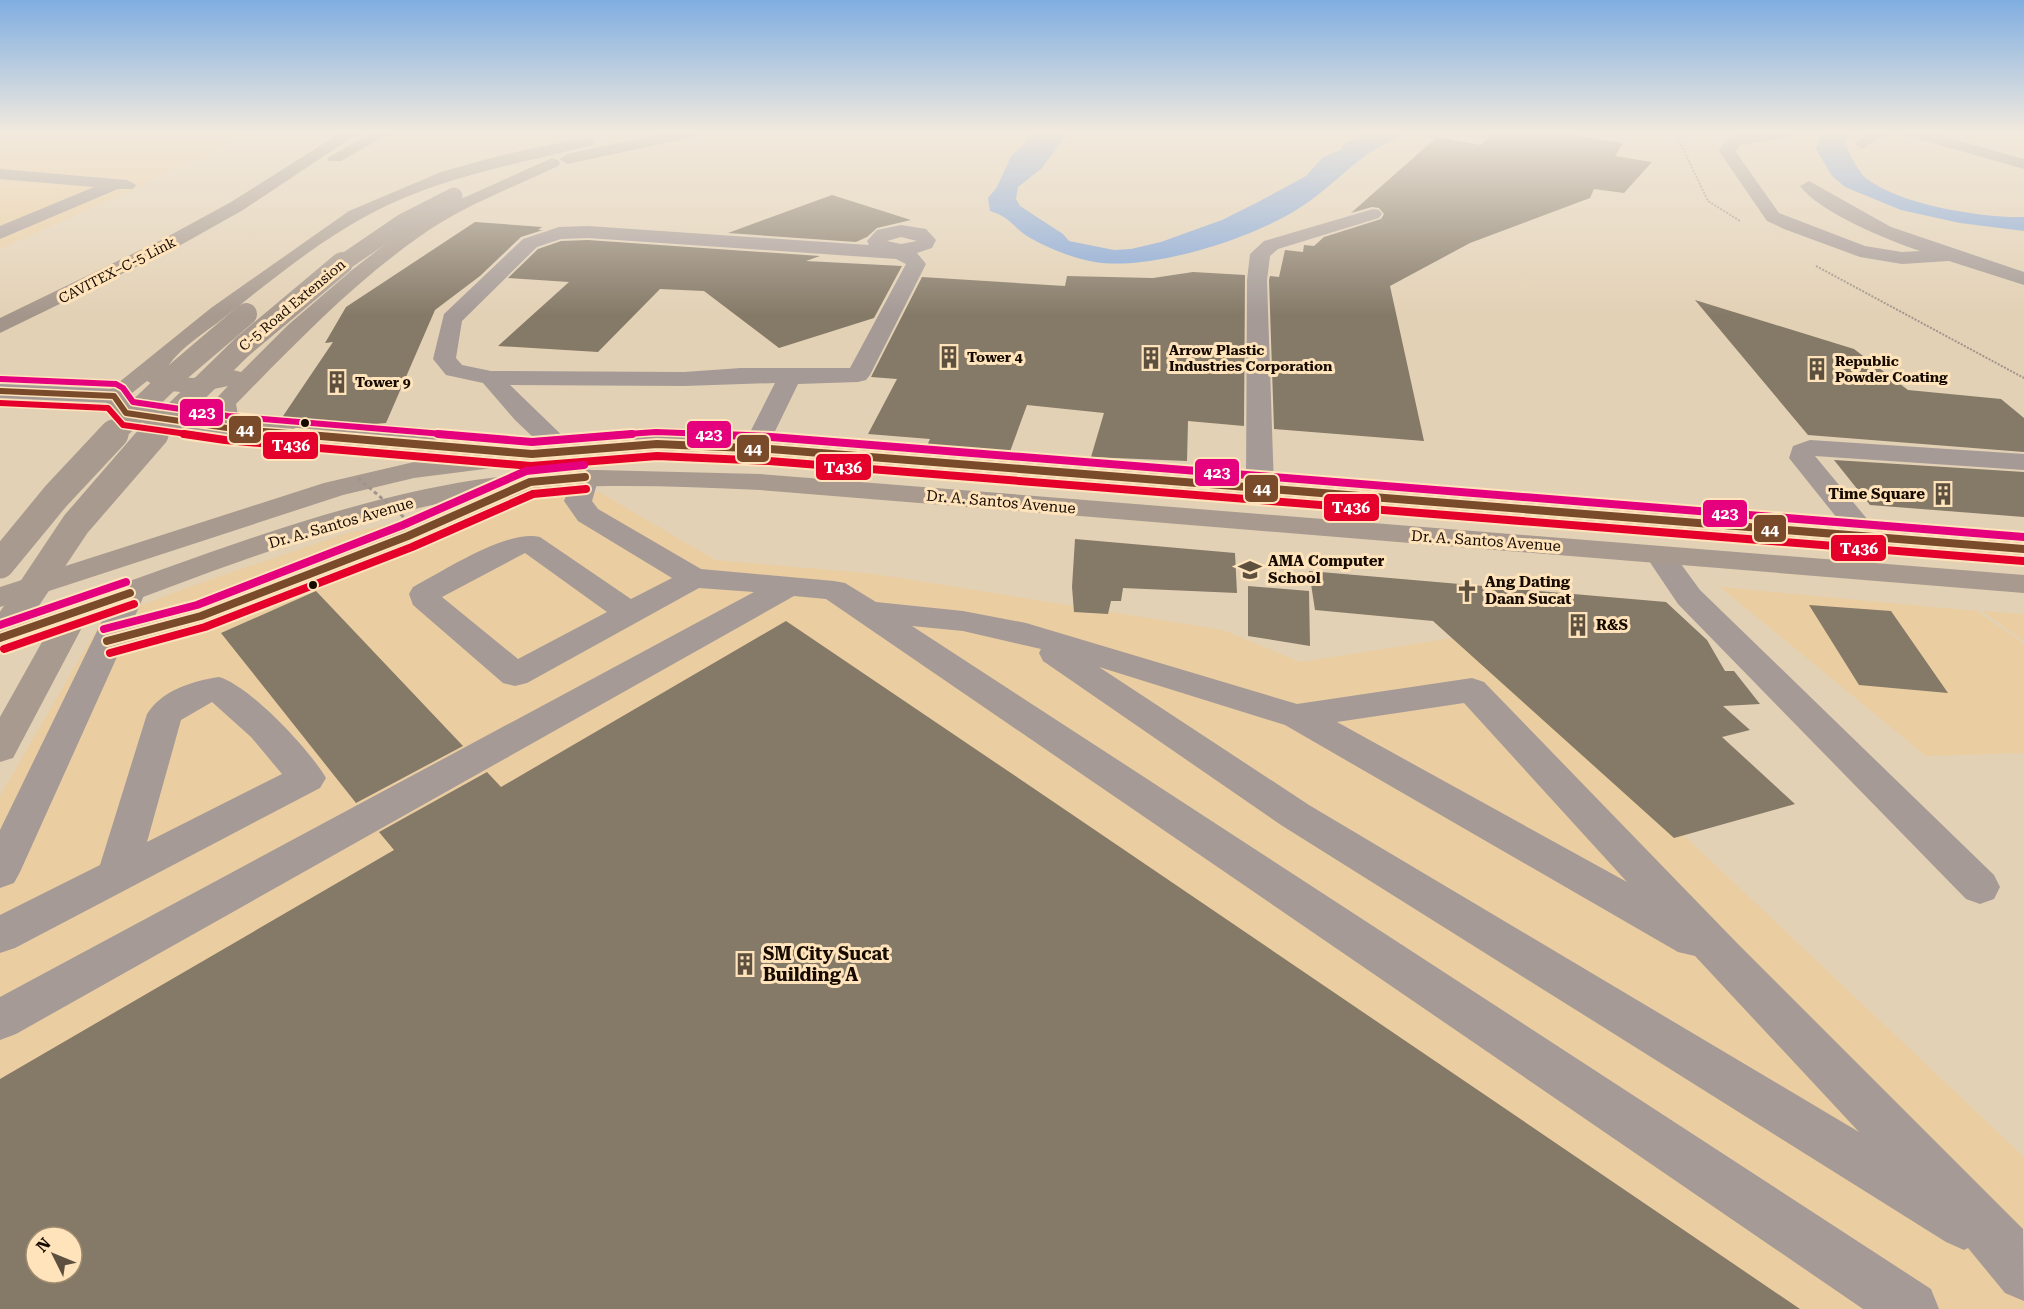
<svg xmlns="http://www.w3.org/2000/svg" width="2024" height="1309" font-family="'Roboto Serif',serif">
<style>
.built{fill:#eacda1;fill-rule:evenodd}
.water{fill:#84a6d7}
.building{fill:#857967;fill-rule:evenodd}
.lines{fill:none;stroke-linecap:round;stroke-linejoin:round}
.path{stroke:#a0958c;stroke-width:2;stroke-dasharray:2 1.5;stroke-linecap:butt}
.minor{fill:#a59a96;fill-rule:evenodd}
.major{fill:#a89a8f;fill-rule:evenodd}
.highway{fill:#a3958a;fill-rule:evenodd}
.path-bridge{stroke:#a0958c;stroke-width:3;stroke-dasharray:4 3;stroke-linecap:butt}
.major-bridge-far2{stroke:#a89a8f;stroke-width:17}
.major-bridge-far1{stroke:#a89a8f;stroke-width:22}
.major-bridge{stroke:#a89a8f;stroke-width:29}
.bus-1-far1-casing{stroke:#fee3bb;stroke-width:9}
.bus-1-casing{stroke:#fee3bb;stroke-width:12}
.bus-2-far1-casing{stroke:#fee3bb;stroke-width:9}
.bus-2-casing{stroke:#fee3bb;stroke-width:12}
.bus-3-far1-casing{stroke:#fee3bb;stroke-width:9}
.bus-3-casing{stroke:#fee3bb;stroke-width:12}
.bus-1-far1{stroke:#7a4b2a;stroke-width:6}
.bus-1{stroke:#7a4b2a;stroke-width:8}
.bus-2-far1{stroke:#e4002b;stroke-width:6}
.bus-2{stroke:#e4002b;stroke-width:8}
.bus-3-far1{stroke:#e5007d;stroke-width:6}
.bus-3{stroke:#e5007d;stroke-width:8}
.bus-dot{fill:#170b00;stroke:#fee3bb;stroke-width:2}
.labels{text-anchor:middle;stroke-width:6;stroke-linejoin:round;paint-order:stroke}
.far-street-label{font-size:14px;fill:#170b00;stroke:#fee3bb}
.far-poi-label{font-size:14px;font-weight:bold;fill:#170b00;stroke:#fee3bb;text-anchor:start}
.poi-label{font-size:15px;font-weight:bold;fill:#170b00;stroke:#fee3bb;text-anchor:start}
.street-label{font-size:15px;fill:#170b00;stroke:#fee3bb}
.near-poi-label{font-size:18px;font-weight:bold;fill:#170b00;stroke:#fee3bb;text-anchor:start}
.line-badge{stroke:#fee3bb;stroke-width:2}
.badge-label{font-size:16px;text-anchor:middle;font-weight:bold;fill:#fff}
</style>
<rect width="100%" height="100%" fill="#e3d1b5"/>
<path class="built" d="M0 132H249L137 188 0 249Z
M599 492 715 560 875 574 1223 630 1300 662 1472 635 2024 1157V1309H0V796L102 620 192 586 347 533 491 503ZM36 1237H72V1273H36Z
M1720 587 1977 611 2024 644V753L1926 756Z
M1982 611 2024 614V641Z"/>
<path class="water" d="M1027 132H1069L1041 169 1018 187 1016 199 1020 206 1063 234 1069 241 1114 250 1131 249 1161 242 1222 220 1258 202 1306 176 1323 157 1340 150 1345 143 1367 132H1410C1395 139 1379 146 1365 156 1341 174 1319 197 1293 212 1246 240 1150 271 1095 262 1072 258 1047 248 1027 236 1012 226 1010 217 990 211L988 198 997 187 1011 156 1028 140Z
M1822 132H1855L1845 144C1851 155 1857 171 1867 179 1901 205 1982 218 2024 217V231L1960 223 1901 210 1845 187 1832 176 1816 149Z"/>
<path class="building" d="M1494 132H1550L1623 143 1615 156 1652 162 1624 193 1594 189 1590 198 1470 243 1390 286 1424 441 1274 429 1269 280 1270 276 1279 277 1285 250 1303 252 1304 245 1314 246 1324 237 1381 219 1384 214 1379 208 1372 207 1351 213 1437 137 1481 145Z
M832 195 911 220 877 228 867 237 856 242 728 233Z
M475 222 542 227 538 230H543L521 237 480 276 435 310 386 423 335 427 279 422 333 342 325 343 346 307Z
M588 240 820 256 806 261 902 266 874 318 779 348 704 291 660 289 598 352 498 346 569 282 508 278 538 249 561 241Z
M1193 272 1245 275 1244 426 1188 421 1187 461 1091 457 1104 413 1027 405 1008 457 926 448 930 439 868 434 897 379 871 377 922 277 1065 286 1067 276 1153 278Z
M1695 300 1854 349 1908 390 2001 399 2024 418V452L1808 435Z
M1834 460 2024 472V517L1870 505Z
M1075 539 1235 553 1237 593 1123 588 1121 601H1111L1108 614 1074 612 1072 587Z
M1309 571 1666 602 1707 640 1725 671H1734L1760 704 1723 706 1750 730 1722 737 1795 804 1674 838 1433 621 1315 610Z
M1248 586 1309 591 1310 646 1248 636Z
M316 591 463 746 356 803 221 633Z
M1809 605 1891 611 1948 693 1859 685Z
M786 621 1036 790 1800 1309H0V1079L394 850 379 832 487 772 501 787ZM36 1237H72V1273H36Z"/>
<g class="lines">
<path class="path" d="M1675 132 1708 201 1740 221
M1816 266 2024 378"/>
<path class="minor" d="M1760 132H1797L1790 137 1740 145 1735 151 1779 213 1865 246 1902 252 1920 251C1888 240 1820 213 1800 186L1809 181 1891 227 2024 272V285L1949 261 1902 264 1860 257 1784 229 1767 221 1719 151C1725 134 1745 135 1760 132Z
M1894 132 1876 139 1863 149 1855 144 1866 133Z
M1903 132H1928L2024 159V169L1905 135Z
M0 169 127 180 136 185 133 189H118L0 239V226L94 187 0 179Z
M1373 209 1379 210 1382 214 1379 218 1278 249 1270 256 1267 280 1274 488 1270 494 1260 496 1250 494 1246 488 1247 280 1250 254 1264 241Z
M901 225 926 229 936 240 932 248 917 253 926 264 870 375 866 380 858 382 798 384 764 454 755 456 746 454 742 448 775 383 684 386 510 385 572 445 576 451 572 457 563 459 554 457 515 420 483 383 446 375 433 359 444 314 523 239 559 227 588 226 869 245 867 241 877 230ZM901 237 917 241 901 244 887 241ZM588 238 896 259 906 264 850 368H741L684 372 491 371 462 365 456 358 462 321 537 247 561 239Z
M0 384 114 389 123 391 126 396 123 401 114 403 0 398Z
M1810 440 2024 454V470L1815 456 1882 537 1877 543 1867 546 1857 543 1789 458 1793 446Z
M586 469 596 471 599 477 592 501 598 509 701 569 834 581 845 583 876 602 963 611 1026 623 1297 704 1472 678 1484 682 1736 942 2023 1229 2024 1301 2005 1293 1968 1248 1964 1250 1946 1242 1281 825 1043 661 1039 653 1041 649 963 631 912 626 1931 1289 1939 1309H1863L826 599 794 596 16 1034 0 1040V997L754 592 699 588 527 683 515 686 503 683 413 605 409 594 413 587C444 571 507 529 540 537L631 599 672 578 578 521 564 501 576 471ZM525 553 607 612 518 659 442 597ZM1099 667 1285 725 1678 952 1695 956 1859 1132 1309 805ZM1464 703 1627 882 1337 722Z
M530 474 540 476 544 482 540 488C404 552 265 605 121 648L20 872 14 883 0 888V830L119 586 130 584 141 586 145 593 132 623 311 564Z
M1660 546 1670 549 1700 590 1994 875 2000 887 1994 899 1980 904 1966 899 1678 604 1645 555 1650 549Z
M219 677C250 686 310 750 326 778L320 788 15 948 0 953V915L100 865 147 714C162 690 193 681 219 677ZM212 702 251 737 282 774 147 842 181 720Z"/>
<path class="major" d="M670 132H700L693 137 567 164 559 159 567 154Z
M587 137 595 142 593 145C514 165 443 176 370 214 317 242 268 283 221 320 206 332 169 355 166 373L175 377 193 378 233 370 241 372 288 325 352 270 406 228 443 207 552 158 558 160 560 163 558 166C512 188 460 207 419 237 351 285 294 345 236 404L239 421 471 441 480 443 484 449 481 454 563 443 657 436 770 441 2024 540V558L770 457 657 452 563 459 414 478 343 495 0 607V587L324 483 414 462 462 456 227 436 126 420 117 418 102 396 211 308 349 211 441 172 502 155ZM147 381C172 398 200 392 228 386L212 403 213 418 134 407 127 397Z
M597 470 760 474 2024 575V593L760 490C665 486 568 481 473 497 340 520 213 571 87 618L13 758 0 762V717L47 633 0 648V627L62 605 68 596 79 593 88 596C214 551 342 501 475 480 515 474 556 472 597 470Z"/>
<path class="highway" d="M342 132H360L243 210 179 246 0 333V318L165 238 231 202Z
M373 132H392L341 161H329L327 158Z"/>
<path class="path-bridge" d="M358 478 426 536"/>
<path class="major-bridge-far2" d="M340 265 403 222 454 196"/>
<path class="major-bridge-far1" d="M112 435 179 371 246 314
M152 435 242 347 342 263"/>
<path class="major-bridge" d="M0 564 56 496 114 434
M0 638 76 524 154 434"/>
<g class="bus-1-far1-casing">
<path id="bus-1-far1" d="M0 391 114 396 126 413 227 428 314 435"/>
</g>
<g class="bus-1-casing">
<path id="bus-1" d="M297 434 532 454 657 444 770 449 2024 549
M0 638 130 593
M107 641 201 616 408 536 530 482 585 477"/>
</g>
<g class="bus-2-far1-casing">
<path id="bus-2-far1" d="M0 403 108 408 123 425 194 435"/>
</g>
<g class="bus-2-casing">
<path id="bus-2" d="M184 434 225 440 531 466 657 456 769 461 2023 561
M4 649 134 604
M110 653 205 627 412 547 533 494 586 489"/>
</g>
<g class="bus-3-far1-casing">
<path id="bus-3-far1" d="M1 379 116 384 123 388 133 402 228 416 455 435
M613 435 656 432 735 435"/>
</g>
<g class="bus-3-casing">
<path id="bus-3" d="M438 434 532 442 632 434
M700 434 771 437 2024 537
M0 625 126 582
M104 629 197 605 403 525 526 471 584 465"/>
</g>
<use href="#bus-1-far1" class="bus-1-far1"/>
<use href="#bus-1" class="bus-1"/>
<use href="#bus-2-far1" class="bus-2-far1"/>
<use href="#bus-2" class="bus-2"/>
<use href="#bus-3-far1" class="bus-3-far1"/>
<use href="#bus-3" class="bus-3"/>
</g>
<linearGradient id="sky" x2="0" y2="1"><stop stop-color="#80aee1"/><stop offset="0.42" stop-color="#f2eade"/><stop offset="1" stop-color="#f2eade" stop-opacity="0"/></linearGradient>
<rect width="2024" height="315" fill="url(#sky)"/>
<defs>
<g id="building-bare" transform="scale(1.8)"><path d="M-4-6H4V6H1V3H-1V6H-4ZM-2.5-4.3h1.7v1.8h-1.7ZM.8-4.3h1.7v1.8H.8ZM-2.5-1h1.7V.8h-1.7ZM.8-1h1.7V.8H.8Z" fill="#5e503f" stroke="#fee3bb" stroke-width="2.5" paint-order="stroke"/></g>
<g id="university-bare" transform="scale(1.8)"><path d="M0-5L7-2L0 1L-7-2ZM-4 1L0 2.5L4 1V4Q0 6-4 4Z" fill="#5e503f" stroke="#fee3bb" stroke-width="2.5" paint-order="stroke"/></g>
<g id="church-bare" transform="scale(1.8)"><path d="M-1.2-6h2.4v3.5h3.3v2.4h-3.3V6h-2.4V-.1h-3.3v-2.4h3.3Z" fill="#5e503f" stroke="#fee3bb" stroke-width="2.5" paint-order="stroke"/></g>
</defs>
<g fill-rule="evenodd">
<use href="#building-bare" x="949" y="357"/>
<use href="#building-bare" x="1151" y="358"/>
<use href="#building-bare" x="1817" y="369"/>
<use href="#building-bare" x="337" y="382"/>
<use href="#building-bare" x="1943" y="494"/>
<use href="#university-bare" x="1250" y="570"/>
<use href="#church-bare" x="1467" y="591"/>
<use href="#building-bare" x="1578" y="625"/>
<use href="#building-bare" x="745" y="964"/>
</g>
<g class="bus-dot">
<circle cx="305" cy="423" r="5"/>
<circle cx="313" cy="585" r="5"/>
</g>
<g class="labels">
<g class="far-street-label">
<text transform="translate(117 270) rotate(-27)" y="5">CAVITEX–C-5 Link</text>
<text transform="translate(292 305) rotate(-40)" y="5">C-5 Road Extension</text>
</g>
<g class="far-poi-label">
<text x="1169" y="355">Arrow Plastic<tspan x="1169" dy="16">Industries Corporation</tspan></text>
<text x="967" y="362">Tower 4</text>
<text x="1835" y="366">Republic<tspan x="1835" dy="16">Powder Coating</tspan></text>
<text x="355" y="387">Tower 9</text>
</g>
<g class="poi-label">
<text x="1925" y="499" text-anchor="end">Time Square</text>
<text x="1268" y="566">AMA Computer<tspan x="1268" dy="17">School</tspan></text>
<text x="1485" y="587">Ang Dating<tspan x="1485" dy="17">Daan Sucat</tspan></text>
<text x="1596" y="630">R&amp;S</text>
</g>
<g class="street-label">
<text transform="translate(1001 502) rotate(5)" y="5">Dr. A. Santos Avenue</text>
<text transform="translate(341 523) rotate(-16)" y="5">Dr. A. Santos Avenue</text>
<text transform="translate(1486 541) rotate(4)" y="5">Dr. A. Santos Avenue</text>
</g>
<g class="near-poi-label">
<text x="763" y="960">SM City Sucat<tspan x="763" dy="21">Building A</tspan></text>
</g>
</g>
<g class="line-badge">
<rect x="179" y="398" width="45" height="29" rx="6" fill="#e5007d"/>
<rect x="228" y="415" width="34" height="29" rx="6" fill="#7a4b2a"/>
<rect x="686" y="420" width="46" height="29" rx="6" fill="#e5007d"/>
<rect x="262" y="431" width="57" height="29" rx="6" fill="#e4002b"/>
<rect x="736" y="434" width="34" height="29" rx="6" fill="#7a4b2a"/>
<rect x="815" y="453" width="57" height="28" rx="6" fill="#e4002b"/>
<rect x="1194" y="458" width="46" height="29" rx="6" fill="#e5007d"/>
<rect x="1244" y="474" width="35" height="29" rx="6" fill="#7a4b2a"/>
<rect x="1323" y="493" width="57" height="29" rx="6" fill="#e4002b"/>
<rect x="1702" y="499" width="46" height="29" rx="6" fill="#e5007d"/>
<rect x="1753" y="514" width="34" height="29" rx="6" fill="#7a4b2a"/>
<rect x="1830" y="534" width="57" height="28" rx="6" fill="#e4002b"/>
</g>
<g class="badge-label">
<text x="202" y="418">423</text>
<text x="245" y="435">44</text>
<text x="709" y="440">423</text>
<text x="291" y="451">T436</text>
<text x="753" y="454">44</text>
<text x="843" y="473">T436</text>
<text x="1217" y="478">423</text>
<text x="1262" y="494">44</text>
<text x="1351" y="513">T436</text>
<text x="1725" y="519">423</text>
<text x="1770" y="535">44</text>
<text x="1859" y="554">T436</text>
</g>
<g transform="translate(54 1255) rotate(313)"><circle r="28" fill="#fee3bb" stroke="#a28d70" stroke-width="1.5"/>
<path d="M0-4.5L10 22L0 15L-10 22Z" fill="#5e503f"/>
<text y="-9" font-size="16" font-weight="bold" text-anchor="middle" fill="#170b00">N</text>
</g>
</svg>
